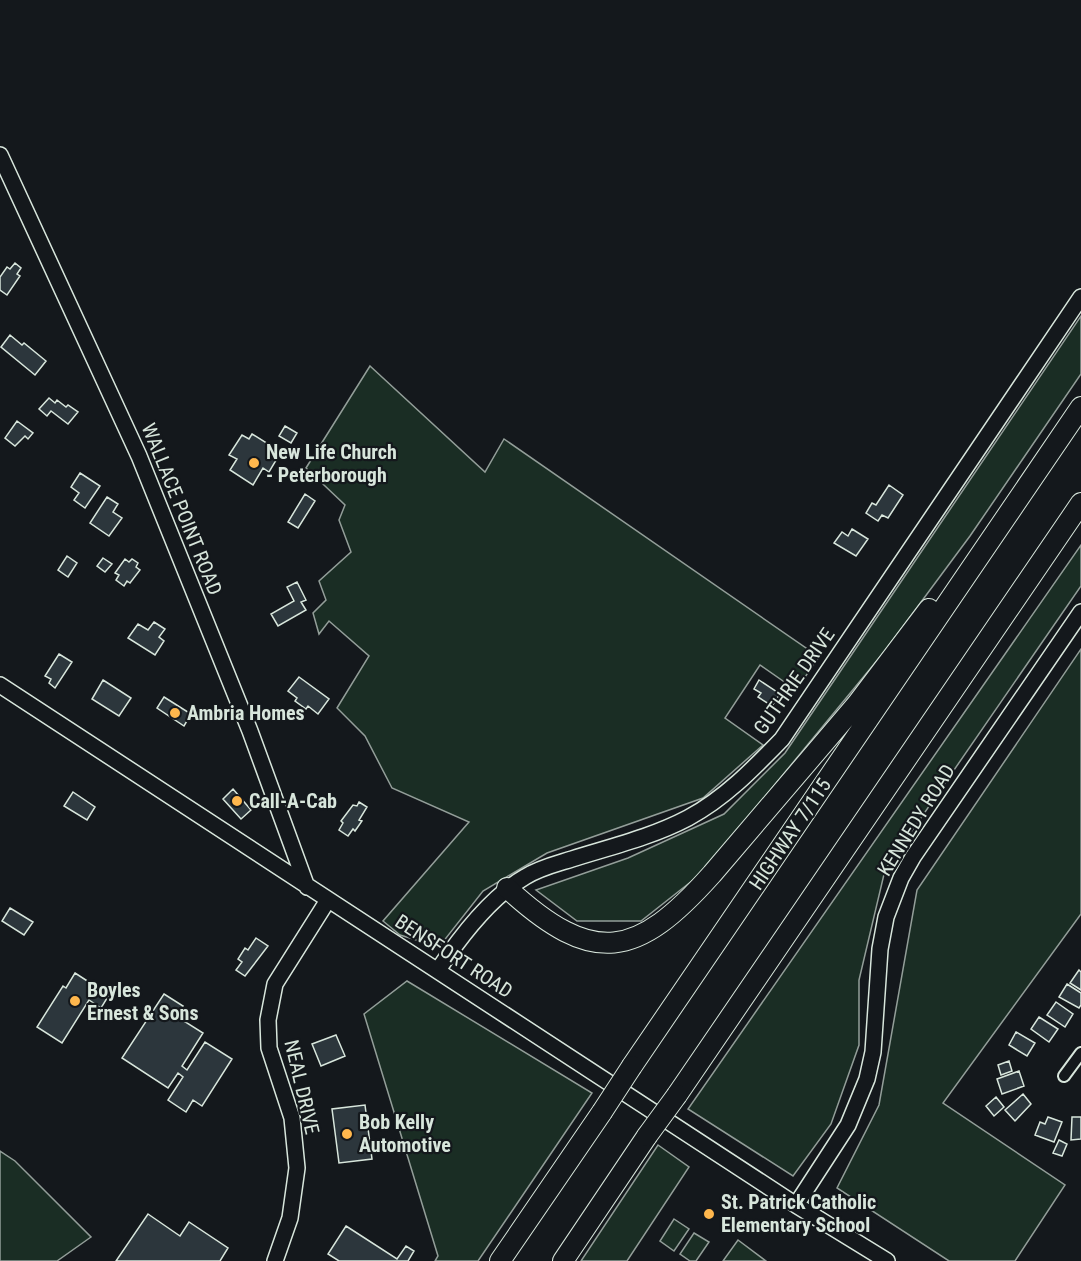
<svg xmlns="http://www.w3.org/2000/svg" width="1081" height="1261" font-family="'Roboto Condensed',sans-serif">
<style>
.green{fill:#1a2d24;stroke:#939e99;stroke-width:1.5}
.building{fill:#2c363c;stroke:#d8e6dc;stroke-width:1.5}
.lines{fill:none;stroke-linecap:round;stroke-linejoin:round}
.street-casing{stroke:#d8e6dc;stroke-width:14}
.secondary-casing{stroke:#d8e6dc;stroke-width:18}
.highway-casing{stroke:#d8e6dc;stroke-width:22}
.street{stroke:#14181c;stroke-width:10}
.secondary{stroke:#14181c;stroke-width:15}
.highway{stroke:#14181c;stroke-width:20}
.highway-bridge-casing{stroke:#d8e6dc;stroke-width:22;stroke-linecap:butt}
.highway-bridge{stroke:#14181c;stroke-width:20}
.poi-dot{fill:#ffb74d;stroke:#14181c;stroke-width:2}
.labels{text-anchor:middle;stroke-width:4.5;stroke-linejoin:round;paint-order:stroke}
.poi-label{font-size:20px;font-weight:bold;fill:#d8e6dc;stroke:#14181c;text-anchor:start}
.street-label{font-size:20px;fill:#d8e6dc;stroke:#14181c}
</style>
<rect width="100%" height="100%" fill="#14181c"/>
<path class="green" d="M1081 316V374L970 536 884 652 702 873 641 921H577L536 890 628 858 724 814 785 753Z
M370 366 485 472 504 439 819 657 796 690 760 665 725 718 763 745 703 798 547 853 483 891 439 947 400 935 383 921 469 822 392 788 365 736 337 708 369 656 329 621 319 634 313 613 326 600 319 581 351 552 339 520 345 505 306 468Z
M1081 545V586L885 870 859 980V1045L831 1124 793 1176 688 1109Z
M1081 649V914L943 1103 1065 1185 1015 1261H949L837 1188 879 1105 917 890Z
M407 981 592 1093 478 1261H435L438 1256 364 1014Z
M658 1145 689 1167 627 1261H581Z
M0 1151 15 1161 91 1237 57 1261H0Z
M674 1219 689 1229 674 1251 660 1241Z
M694 1233 709 1242 696 1261H690L680 1254Z
M738 1240 766 1261H723Z"/>
<path class="building" d="M15 263 21 268 17 274 20 276 7 295 0 290V277L7 267 10 269Z
M10 335 22 345 24 343 46 361 35 375 1 347Z
M49 398 55 403 57 400 66 407 68 405 78 412 68 424 51 411 47 416 39 409Z
M17 421 33 433 28 439 25 436 15 446 5 438Z
M285 426 297 433 291 443 279 436Z
M252 434 281 452 269 472 263 468 253 485 230 470 237 459 229 455 242 435 249 439Z
M80 473 100 486 85 508 74 500 79 493 71 487Z
M889 485 903 495 888 518 882 515 878 521 866 513 872 503 876 505Z
M305 494 315 501 298 528 288 522Z
M107 497 118 504 113 512 122 518 109 536 90 523Z
M852 529 868 539 856 556 834 543 842 532 848 536Z
M67 556 77 563 68 577 58 570Z
M103 558 112 564 105 572 97 566Z
M125 559 129 562 132 559 138 563 136 567 140 570 130 583 127 581 124 586 116 580 119 575 115 573Z
M297 582 306 600 301 602 306 610 278 626 271 614 294 601 287 587Z
M154 622 165 629 159 637 164 641 155 655 128 638 138 624 148 630Z
M59 654 72 662 55 688 49 683 51 679 45 676Z
M299 677 329 699 318 714 308 706 306 709 295 701 297 698 288 691Z
M103 680 131 698 119 716 92 699Z
M759 680 780 694 772 706 758 697 761 693 754 689Z
M164 697 191 714 184 726 157 708Z
M233 789 251 810 241 819 223 799Z
M73 792 95 807 87 820 64 806Z
M359 802 367 807 359 820 362 821 355 831 353 829 348 836 339 830 343 823 341 821 353 805 357 806Z
M10 908 33 922 24 935 2 921Z
M256 938 268 946 245 976 236 970 242 962 238 959 245 948 248 950Z
M1079 970 1081 972V990L1070 983Z
M75 973 109 995 101 1008 89 1000 62 1043 37 1027 63 986 66 988Z
M1067 984 1081 993V1005L1079 1008 1059 997Z
M164 994 183 1006 176 1016 203 1033 182 1066 187 1070 205 1042 232 1059 202 1106 193 1100 186 1112 168 1100 183 1077 178 1073 168 1088 122 1058Z
M1056 1002 1073 1014 1065 1027 1047 1015Z
M1039 1017 1058 1029 1049 1042 1031 1029Z
M1016 1032 1035 1043 1027 1056 1009 1045Z
M336 1035 345 1056 321 1066 312 1044Z
M1009 1061 1012 1071 1001 1075 998 1065Z
M1019 1071 1024 1086 1002 1094 997 1079Z
M1023 1094 1031 1104 1015 1121 1005 1110Z
M996 1097 1004 1107 994 1116 986 1106Z
M365 1105 372 1159 339 1163 332 1109Z
M1048 1117 1062 1122 1054 1142 1035 1135 1040 1122 1045 1124Z
M1072 1117H1081V1139L1071 1140Z
M1059 1140 1067 1144 1062 1156 1053 1153Z
M148 1214 180 1236 189 1222 228 1248 220 1261H116Z
M346 1226 397 1259 406 1246 414 1251 408 1261H339L328 1254Z"/>
<g class="lines">
<g class="street-casing">
<path id="street" d="M1064 1076 1081 1053"/>
</g>
<g class="secondary-casing">
<path id="secondary" d="M0 155 139 456 250 731 307 887
M0 685 796 1205 887 1261
M438 970C460 937 490 897 525 877 539 868 556 864 572 859 610 847 652 837 688 818 725 798 753 769 782 739L1081 297
M796 1205 848 1125 867 1079 873 1052 880 949 886 917 901 878 913 857 1081 612
M275 1261 290 1218 297 1168 292 1118 269 1048 268 1020 275 984 328 900"/>
</g>
<g class="highway-casing">
<path id="highway" d="M507 888C594 968 637 958 712 874L857 704 929 609
M632 1066 1081 407
M677 1095 1081 503
M500 1261 602 1112
M563 1261 647 1136"/>
</g>
<use href="#street" class="street"/>
<use href="#secondary" class="secondary"/>
<use href="#highway" class="highway"/>
<g class="highway-bridge-casing">
<path id="highway-bridge" d="M602 1112 632 1066
M647 1136 677 1095"/>
</g>
<use href="#highway-bridge" class="highway-bridge"/>
</g>
<g class="poi-dot">
<circle cx="254" cy="463" r="6"/>
<circle cx="175" cy="713" r="6"/>
<circle cx="237" cy="801" r="6"/>
<circle cx="75" cy="1001" r="6"/>
<circle cx="347" cy="1134" r="6"/>
<circle cx="709" cy="1214" r="6"/>
</g>
<g class="labels">
<g class="poi-label">
<text x="266" y="459">New Life Church<tspan x="266" dy="23">- Peterborough</tspan></text>
<text x="187" y="720">Ambria Homes</text>
<text x="249" y="808">Call-A-Cab</text>
<text x="87" y="997">Boyles<tspan x="87" dy="23">Ernest &amp; Sons</tspan></text>
<text x="359" y="1129">Bob Kelly<tspan x="359" dy="23">Automotive</tspan></text>
<text x="721" y="1209">St. Patrick Catholic<tspan x="721" dy="23">Elementary School</tspan></text>
</g>
<g class="street-label">
<text transform="translate(182 509) rotate(68)" y="7">WALLACE POINT ROAD</text>
<text transform="translate(794 681) rotate(-55)" y="7">GUTHRIE DRIVE</text>
<text transform="translate(916 820) rotate(-58)" y="7">KENNEDY ROAD</text>
<text transform="translate(790 834) rotate(-56)" y="7">HIGHWAY 7/115</text>
<text transform="translate(454 956) rotate(33)" y="7">BENSFORT ROAD</text>
<text transform="translate(302 1087) rotate(77)" y="7">NEAL DRIVE</text>
</g>
</g>
</svg>
